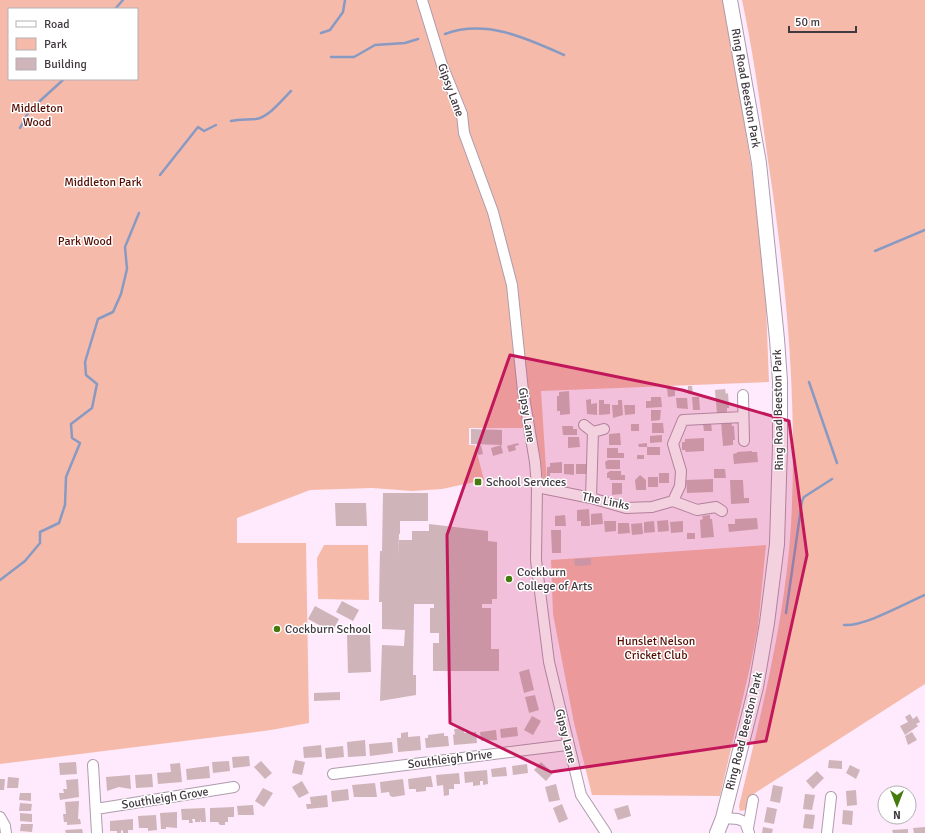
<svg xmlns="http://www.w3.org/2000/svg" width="925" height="833" font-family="Signika,sans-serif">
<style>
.green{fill:#f6baab;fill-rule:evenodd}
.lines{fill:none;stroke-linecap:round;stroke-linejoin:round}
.stream{stroke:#899ac2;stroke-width:2.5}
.building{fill:#cfb4ba}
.street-casing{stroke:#ae9bac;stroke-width:12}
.secondary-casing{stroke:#ae9bac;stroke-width:16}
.street{stroke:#fff;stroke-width:10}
.secondary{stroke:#fff;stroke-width:14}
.marked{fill:#c2185b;fill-opacity:0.2;stroke:#c2185b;stroke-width:3;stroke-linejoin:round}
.poi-dot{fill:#457b0d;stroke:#fff;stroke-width:1.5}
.labels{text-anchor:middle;stroke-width:3;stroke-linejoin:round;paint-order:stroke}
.street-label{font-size:12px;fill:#413940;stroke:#fff}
.park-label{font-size:12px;fill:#540d00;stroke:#fff}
.poi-label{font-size:12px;fill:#413940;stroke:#fff;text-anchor:start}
</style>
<rect width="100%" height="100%" fill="#feeafc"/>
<path class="green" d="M0 0H724L751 165 761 242 766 305 769 382 541 391 547 484C540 479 542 464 540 456 538 445 532 438 525 428H469V445H475L484 480 442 489 412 491 372 488 310 490 237 518V543H306L309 723 271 730 0 764ZM9 9H137V79H9Z
M742 0H925V684L752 795 750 807 746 810 740 811 739 806C761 713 785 621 791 525 798 401 786 276 767 154 760 102 753 51 742 0Z
M324 545H368L369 600 318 599 317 558Z
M766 545 758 627 751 663 720 796 592 795 574 723 553 614 551 560Z"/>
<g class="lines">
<path class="stream" d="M115 9 123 0
M321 33 330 30 343 12 345 0
M445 34C486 19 526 38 564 55
M331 57H354L375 45 405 43 418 39
M231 121C240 119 248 120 256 119 269 117 283 99 291 91
M20 128 29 111 64 79
M160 175 198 127 204 131 216 125
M875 251 925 230
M809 382 837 463
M0 580 25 561 40 543V532L59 523 65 505 66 477 80 443 72 438 71 424 92 408 97 384 86 375 85 362 98 319 113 312 121 294 127 269 125 247 139 213
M786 613 802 501 804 497 832 479
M844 625C864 627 906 603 925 595"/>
</g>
<path class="building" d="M688 386H692L693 394H688Z
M667 388H675V396L668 397Z
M725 389 726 394 728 393 729 408H727V413L717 414 715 390Z
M569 391 570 414 560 415V411H557V396H559V392Z
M651 397H661L662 407 646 408V401H651Z
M692 397H699L700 410H693Z
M676 398H687L688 409 677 408Z
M591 399V404L597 403V415L587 414 586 400Z
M599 400H604V404H610V414L599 415Z
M618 400H622L623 415 613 418 612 405H618Z
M624 405H635V414L625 415Z
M651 410H661L660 420 651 421Z
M731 421 732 426H734L735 440H733V445L723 446 721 422Z
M652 423H663L664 433H652Z
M711 423 712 431H704L703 424Z
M631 424H639V431H631Z
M562 426H573V429H577V435H563Z
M471 429 502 430V445L471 444Z
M620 433 621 445H609V434Z
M662 435V442L650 443V436Z
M568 437H579L580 447 568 448Z
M704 438V451L686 452 685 450H682V442H685V439Z
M518 443 519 445 515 446 516 450 509 452 507 446Z
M647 443V447H639L638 444Z
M481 445 483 454 478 455 476 447Z
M501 445 503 453 493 456 491 448Z
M647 447H660V455H647Z
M607 448H618V453H624V458H607Z
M752 451V452H757L758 462 734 464 733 454 737 453V452Z
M637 455H644V459H637Z
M608 460H620V469H606L605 462Z
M562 462V473H550V476H547V467H550V463Z
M564 464H574V475L564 474Z
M576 464H587V474H576Z
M714 469H725L726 478H714Z
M610 471H621V475H625V480H610V478H607V473Z
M659 473H669V483H659Z
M640 475 646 480V490H636L635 480Z
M648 477H658V487H648Z
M713 479V492L687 493 686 480Z
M730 480H743L744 498H749V503L731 504Z
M612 483H622V494L612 495Z
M383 493H428V521H400V534H399L398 558 399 540H412V531H429V524L488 531V541L497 542V599H492V604H482V608H491V649H499V671H433V643H439V633H430V608H434V604H414L413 675H416V695L380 701 382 645 404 646 405 630 382 629V602H379L380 551H382Z
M335 503H366L367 526H336Z
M589 509 590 526H581V521H577V510Z
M602 513 603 524 591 525V514Z
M565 515 566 526H555V516Z
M710 515V519H712L714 537 701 538 700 520 703 519 702 516Z
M757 518 758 529 729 532 728 524H735V519Z
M668 520 669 531 658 532 657 521Z
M604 521H616V531L605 532Z
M654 521 655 532 644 533V522Z
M683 521V532L671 533 670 522Z
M618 523H629L630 533 618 534Z
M642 523 643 534 632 535 631 524Z
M551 530H561V553H552Z
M687 533H695V539H687Z
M591 558V565L575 566 574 559Z
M342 601 359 610 353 621 336 612Z
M315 606 339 619 332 632 308 619Z
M347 635H370L371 672 348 673Z
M529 669 534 690 524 693 519 672Z
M340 692V700L314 701V693Z
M535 695 539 710 529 713 525 697Z
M910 714 913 719 917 716 920 722 916 724 918 726 905 735 900 726 908 722 905 717Z
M532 716 541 721 533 735 524 730Z
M517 727 518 736 501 738 500 729Z
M464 728V733L476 732 477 743 454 745 453 735 455 734 454 729Z
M496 730 497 740 481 741 480 732Z
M408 732V737L420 736 421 750 398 752 397 738H401V733Z
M912 732 917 740 908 745 905 736Z
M444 733V736H448L449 746 426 748 425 738H428V735Z
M365 740 366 756 348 757 347 742Z
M392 742 393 753 370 756 369 744Z
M321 745 322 757 304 758 303 747Z
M343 746 344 757 326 759 325 748Z
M249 756 250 766 233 768 232 757Z
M295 760 305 762 302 775 292 773Z
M829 760 842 761V769L828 768Z
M229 761 230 771 213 773 212 762Z
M261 761 272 773 265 779 254 767Z
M76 762 77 774 60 775 59 763Z
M541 762 553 773 546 781 534 770Z
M180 763 182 782 158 784 157 773 171 772 170 764Z
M527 764 528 773 513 775 512 766Z
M850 765 860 770 856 779 846 773Z
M209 766 210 778 187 780 186 769Z
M506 767 507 776 492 777 491 769Z
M487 770 488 784 483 785V781H480V785L473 786V782L465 783 464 772Z
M817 771 824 778 813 789 806 781Z
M459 773 460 784H454V789H449V795L444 796 443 785 437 786 436 775Z
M152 774 153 787 136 788 135 775Z
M130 775 131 789 119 787 107 791 106 777Z
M431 776 433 787H426V791L416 792V789H409L408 779Z
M8 777 19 778 18 788H7Z
M0 779H5L4 790H0Z
M78 779 79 797 60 800 59 793H64L63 789H67L66 780Z
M403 779 405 795 393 797 390 796 389 792 381 793 380 782Z
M302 781 309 793 299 798 292 787Z
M375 783 377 797H354L352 785Z
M556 784 560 800 549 802 545 787Z
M773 785 783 787 780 803 770 801Z
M263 788 273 793 264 807 255 801Z
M348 789 349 800 332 802 331 791Z
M856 790 857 805 847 806 846 791Z
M20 793H31V801L19 800Z
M805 794 815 795 812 810 803 809Z
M327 795 328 807 307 809 306 804H311L310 797Z
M79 801 78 819H80L81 824 67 825V822H64L63 814H66L65 802Z
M20 803 32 804 31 811H19Z
M562 804 568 819 559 823 553 808Z
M253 805 254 815H238L237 806Z
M628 805 631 816 618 820 614 809Z
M234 807V817H228V822H225V825H220L218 822H210V808Z
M767 807 777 809 774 824 764 822Z
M205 808 206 822H201V819L200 822H195V819H192L193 823H189V820H182L181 809Z
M843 810 853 811 852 825 842 824Z
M177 812V828L166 827V829H161L160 813Z
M20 813 32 814V822L20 821Z
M805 814 815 815 813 829 803 828Z
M156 815 157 830 148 831V828H139L138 816Z
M133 819V830H128V833H123V830L121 831V833H117V831H110V821Z
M21 824H33L32 832 20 831Z
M763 827 773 829 772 833H762Z
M925 827V833H914L913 828Z
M82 829 83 833H66L65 830Z
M908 829V833H893L892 830Z"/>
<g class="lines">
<g class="street-casing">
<path id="street" d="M422 0 442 65 462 114 464 133 493 212 512 285 523 391 535 462 537 487 536 560 549 662 581 795 606 833
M743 395 744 441
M584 425 593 432 591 498
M593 432 604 429
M537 487 591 498 626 508 652 507 673 501 680 486 681 471 673 444 683 420 743 417
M673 501 697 510 716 507 722 511
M93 765 97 833
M333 774 567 745
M96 809 234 787
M0 817 5 826 6 833
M723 818 738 819 745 822 749 833
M748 828 753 800
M827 833 831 797"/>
</g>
<g class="secondary-casing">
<path id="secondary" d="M717 833 723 818 756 687 767 623 777 544 780 446V381L777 339 759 163 730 0"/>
</g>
<use href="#street" class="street"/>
<use href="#secondary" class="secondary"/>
</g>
<path class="marked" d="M510 355 682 390 789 421 807 555 766 741 551 772 450 723 447 535Z"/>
<g class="poi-dot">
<rect x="474" y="478" width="8" height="8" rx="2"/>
<circle cx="509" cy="579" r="4"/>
<circle cx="277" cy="629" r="4"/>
</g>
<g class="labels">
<g class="street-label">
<text transform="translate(746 88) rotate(80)" y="4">Ring Road Beeston Park</text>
<text transform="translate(451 90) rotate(70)" y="4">Gipsy Lane</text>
<text transform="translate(778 410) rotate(-91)" y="4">Ring Road Beeston Park</text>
<text transform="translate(527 415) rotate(81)" y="4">Gipsy Lane</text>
<text transform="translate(606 501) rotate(12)" y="4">The Links</text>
<text transform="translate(744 731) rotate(-76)" y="4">Ring Road Beeston Park</text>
<text transform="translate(566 736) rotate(76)" y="4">Gipsy Lane</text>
<text transform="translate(450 759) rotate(-7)" y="4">Southleigh Drive</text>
<text transform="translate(165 798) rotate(-9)" y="4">Southleigh Grove</text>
</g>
<g class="park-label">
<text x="37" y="112">Middleton<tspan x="37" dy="14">Wood</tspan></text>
<text x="103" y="186">Middleton Park</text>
<text x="85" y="245">Park Wood</text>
<text x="656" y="645">Hunslet Nelson<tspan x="656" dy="14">Cricket Club</tspan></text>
</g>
<g class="poi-label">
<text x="486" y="486">School Services</text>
<text x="517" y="576">Cockburn<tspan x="517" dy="14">College of Arts</tspan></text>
<text x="285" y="633">Cockburn School</text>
</g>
</g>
<rect x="8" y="8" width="130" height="72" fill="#ffffff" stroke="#b3b0b3"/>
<rect x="16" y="21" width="20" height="6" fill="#ffffff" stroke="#b3b0b3"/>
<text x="44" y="28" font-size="12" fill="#413940">Road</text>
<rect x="16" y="38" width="20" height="12" fill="#f6baab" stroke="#b3b0b3"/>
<text x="44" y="48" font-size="12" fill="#413940">Park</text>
<rect x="16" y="58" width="20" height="12" fill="#cfb4ba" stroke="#b3b0b3"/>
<text x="44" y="68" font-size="12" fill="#413940">Building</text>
<g transform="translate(897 805) rotate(180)"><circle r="19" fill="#ffffff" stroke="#b3b0b3"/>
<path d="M0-3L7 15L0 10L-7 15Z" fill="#457b0d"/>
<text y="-6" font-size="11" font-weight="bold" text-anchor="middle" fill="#413940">N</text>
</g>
<path d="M789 26v6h67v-6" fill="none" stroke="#413940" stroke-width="2"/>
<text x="795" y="26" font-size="12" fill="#413940" stroke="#ffffff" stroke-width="3" paint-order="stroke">50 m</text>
</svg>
